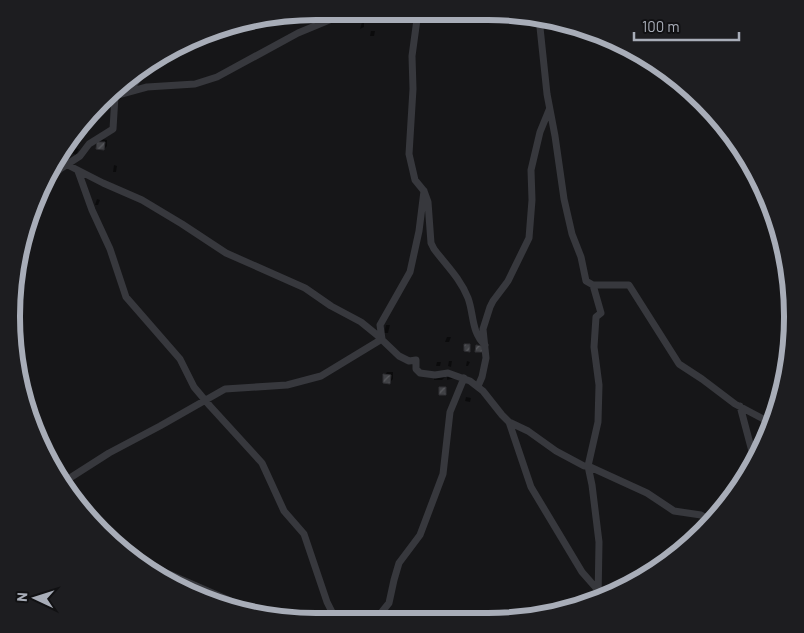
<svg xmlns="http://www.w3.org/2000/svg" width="804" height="633" font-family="Barlow,sans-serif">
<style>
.shadow{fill:#0007}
.building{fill:url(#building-hatch);stroke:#303034}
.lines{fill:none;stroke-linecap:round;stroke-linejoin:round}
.street{stroke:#37383d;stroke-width:7}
.rim{fill:none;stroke:#a8adb8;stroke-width:6}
</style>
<defs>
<pattern id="building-hatch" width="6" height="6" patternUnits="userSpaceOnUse" patternTransform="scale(1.25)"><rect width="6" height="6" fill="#404145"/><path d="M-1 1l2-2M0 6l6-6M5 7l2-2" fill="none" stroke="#595a5e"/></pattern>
</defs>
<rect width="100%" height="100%" fill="#161618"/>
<path class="shadow" d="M370 11H380L379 18 377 20Z
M362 22H364V27L360 29Z
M371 31H375L374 36H370Z
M78 132H85L84 135 77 136Z
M101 139 107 140V146L104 149 98 142Z
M75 148 79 149 76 155 72 153Z
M114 165 117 166 116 172H113Z
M97 199 100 200 98 205H95Z
M386 325H390L388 333H384Z
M447 337H451L449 342H445Z
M449 361H452L451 367 448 366Z
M467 361 470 362 468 366H466Z
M437 362H441L440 366H436Z
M387 372H393V379L390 382 385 375Z
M444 373 445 377 442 380H434V376Z
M447 376 455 378 447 380Z
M466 397 471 398 470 402 465 401Z"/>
<path class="building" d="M368 11H378L377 22 368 21Z
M97 142H105L104 150 96 149Z
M464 344H470V352L464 351Z
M476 345 483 346V352H475Z
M383 374 391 375 390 384 383 383Z
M439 387H446V395H439Z"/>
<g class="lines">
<path class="street" d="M418 12 412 56 413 89 409 154 415 180 424 191 428 202 431 243 434 249C446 265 460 278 468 298 474 314 471 332 485 345
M539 18 547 94 555 136 564 199 572 234 581 257 586 281 593 285 601 313 596 317 594 347 599 385 598 422 588 466 592 485 599 542 598 600
M129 91 151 62
M103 99 147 87 195 84 217 77 298 33 351 11
M56 159 103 183 142 200 182 224 226 253 305 288 331 306 361 322 377 335 399 356 409 361 416 360V369L420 373 435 375 448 373 470 381 483 391 502 415 509 422 528 431 556 451 584 466H588L647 493 674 511 701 515 710 520
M78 171 92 210 110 249 126 297 180 359 194 387 210 406 262 463 284 511 304 534 327 602 335 618
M43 186 60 169 80 156 89 144 113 129 115 96
M593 285H629L679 364 702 379 735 404 769 422
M478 386 482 377 486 358 483 329 490 307 493 301 508 281 529 238 532 200 531 170 540 132 549 110
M740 406 753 455
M509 422 531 487 582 572 604 597
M62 483 109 453 160 426 225 389 287 385 321 376 382 339 380 325 410 272 419 231 424 191
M118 545 155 568 233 602 249 612 274 616
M377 618 389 603 394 580 399 563 420 535 443 474 450 412 464 378"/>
</g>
<path d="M0 0H804V633H0ZM316 20H488A296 296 0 0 1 784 316V317A296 296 0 0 1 488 613H316A296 296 0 0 1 20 317V316A296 296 0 0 1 316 20Z" fill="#1d1d20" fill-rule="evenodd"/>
<path class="rim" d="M316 20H488A296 296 0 0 1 784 316V317A296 296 0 0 1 488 613H316A296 296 0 0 1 20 317V316A296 296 0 0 1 316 20Z"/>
<g transform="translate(35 598) rotate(274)" stroke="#111113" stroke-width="4" paint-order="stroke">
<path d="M0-4L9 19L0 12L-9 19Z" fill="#a8adb8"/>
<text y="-8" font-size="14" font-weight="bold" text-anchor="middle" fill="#a8adb8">N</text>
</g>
<path d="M634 32v8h105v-8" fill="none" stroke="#a8adb8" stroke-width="2.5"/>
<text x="642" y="32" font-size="15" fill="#a8adb8" stroke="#111113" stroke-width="4" paint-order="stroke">100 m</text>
</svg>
